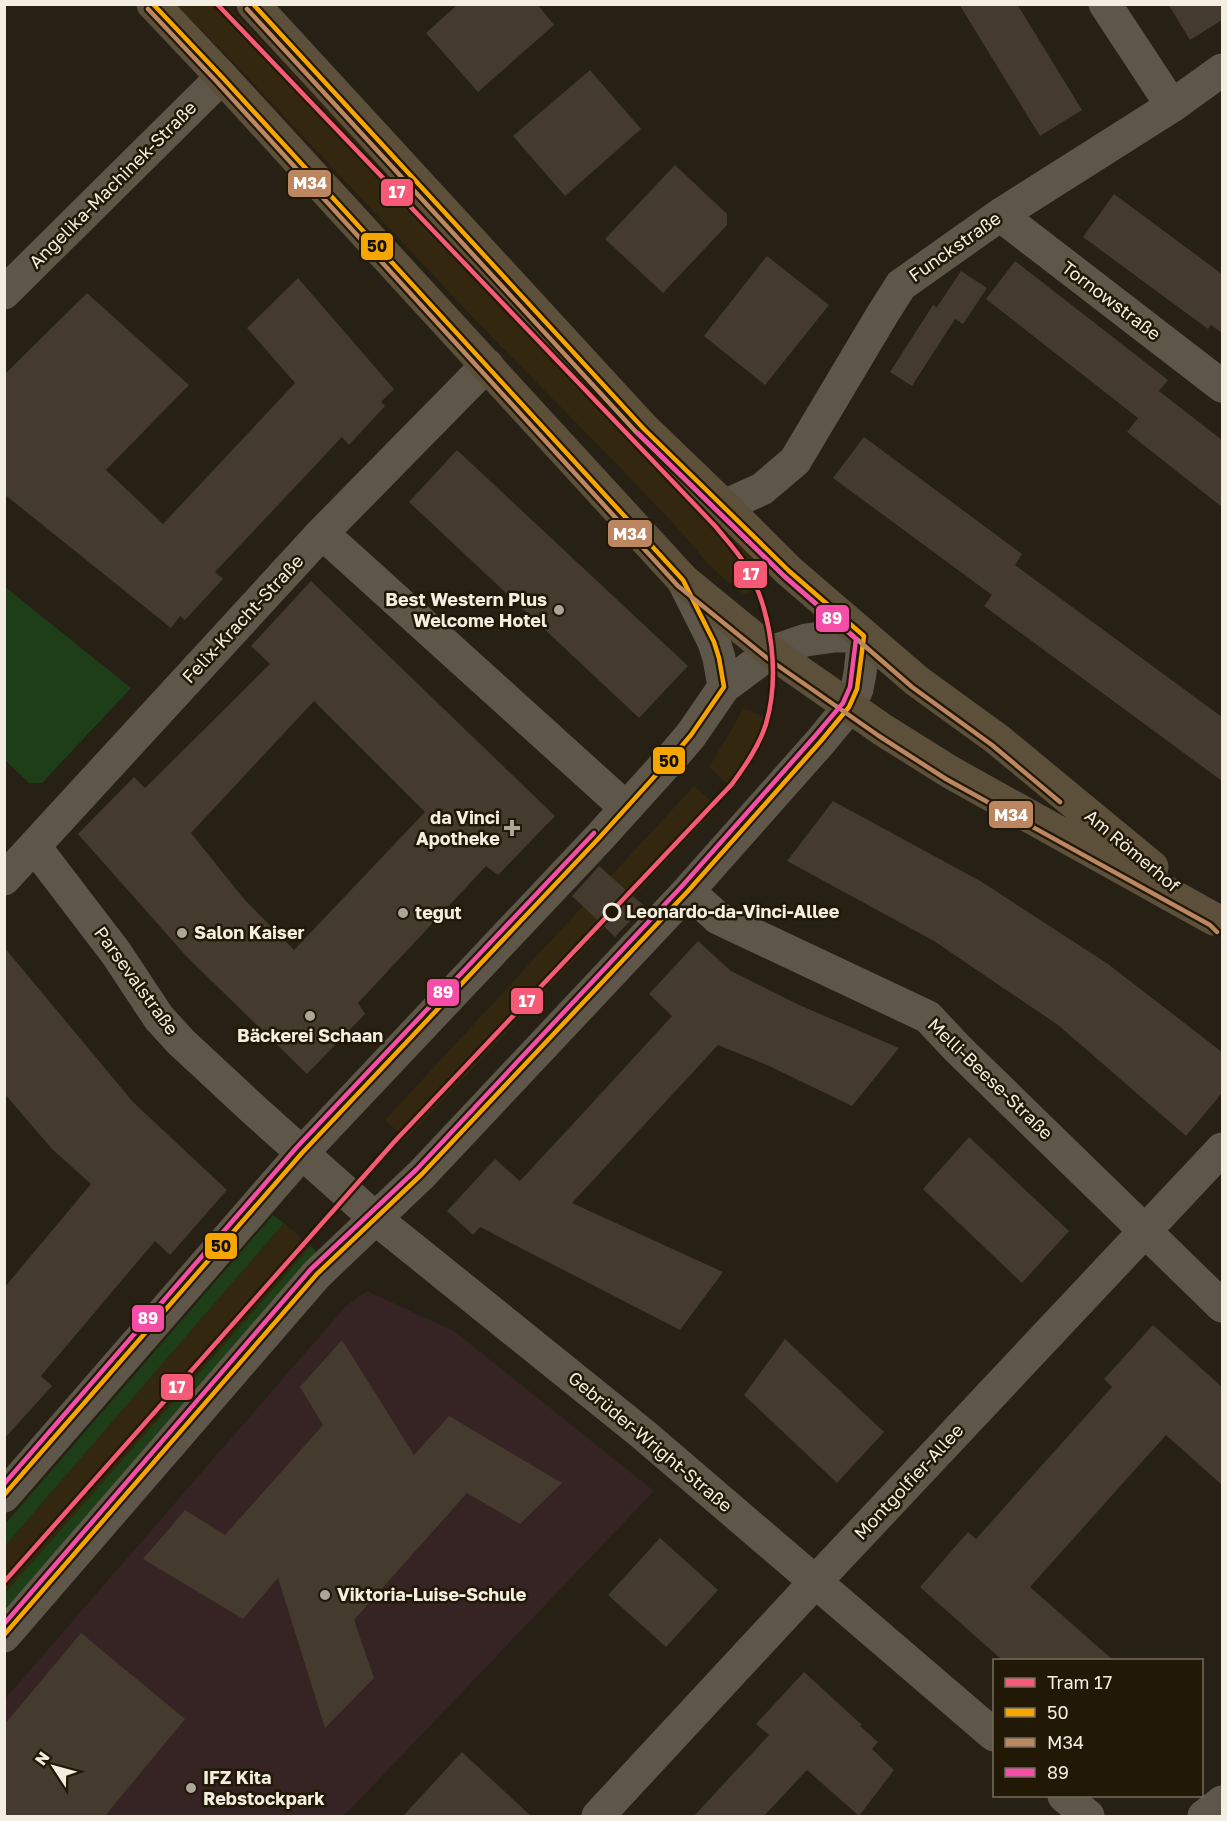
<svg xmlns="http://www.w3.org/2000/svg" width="1227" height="1821" font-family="'Golos Text',sans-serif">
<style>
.built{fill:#34270f}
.education{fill:#362324}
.green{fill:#1e3e17}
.building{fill:#443a2d;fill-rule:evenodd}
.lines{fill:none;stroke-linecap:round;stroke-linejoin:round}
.minor{stroke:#5e5649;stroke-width:33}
.major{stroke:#5c503b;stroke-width:33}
.bus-1-casing{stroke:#221806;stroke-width:9}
.bus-2-casing{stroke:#221806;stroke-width:9}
.bus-3-casing{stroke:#221806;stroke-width:9}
.bus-1{stroke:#f7a600;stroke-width:4.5}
.bus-2{stroke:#bb8660;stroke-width:4.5}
.bus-3{stroke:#f54da8;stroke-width:4.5}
.tram-1-casing{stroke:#221806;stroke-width:9}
.tram-1{stroke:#f75a77;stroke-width:4.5}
.poi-dot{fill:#aca59a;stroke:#221806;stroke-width:2}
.stop-dot{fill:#221806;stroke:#f4ede1;stroke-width:3}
.labels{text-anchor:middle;stroke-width:5;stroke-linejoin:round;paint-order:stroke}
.street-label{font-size:18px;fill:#f4ede1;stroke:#221806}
.poi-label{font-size:18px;font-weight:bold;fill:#f4ede1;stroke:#221806;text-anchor:start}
.stop-label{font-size:18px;font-weight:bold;fill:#f4ede1;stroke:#221806;text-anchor:start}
.line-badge{stroke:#221806;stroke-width:2}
.badge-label{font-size:16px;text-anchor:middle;font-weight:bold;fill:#fff}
.pale-badge-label{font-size:16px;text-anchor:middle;font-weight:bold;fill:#111}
</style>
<rect width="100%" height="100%" fill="#262015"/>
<path class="built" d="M177 5H227L711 514 755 561 764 584 745 594 738 591 707 563 685 536 612 459 483 328 254 84Z
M743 708 773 721 761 749 745 775 734 790 709 767 737 720Z
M694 786 718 807 406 1139 385 1120Z
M284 1223 311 1246 5 1593V1546Z"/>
<path class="education" d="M367 1291 454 1331 654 1491 344 1816H5V1699L345 1307Z"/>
<path class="green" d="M4 586 131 688 42 783H29L5 760Z
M273 1215 284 1223 5 1546V1524Z
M311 1246 319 1255 5 1617V1593Z"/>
<path class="building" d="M458 4H537L554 25 478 92 426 33Z
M959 4H1017L1082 110 1040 136Z
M1168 4H1222V20L1190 40Z
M590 70 641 129 565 196 513 136Z
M675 165 727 214V225L663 293 605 239Z
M1114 194 1222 274V333L1211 325 1208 329 1083 237Z
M767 256 829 305 765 385 704 336Z
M1015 261 1168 380 1159 391 1222 440V507L1127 432 1138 418 986 299Z
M961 271 987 288 963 324 955 319 912 386 890 372 933 305 945 312 937 307Z
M298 278 394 389 381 402 385 406 349 445 342 437 215 572 223 579 185 620 180 616 171 628 4 494V375L87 293 189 385 106 470 163 524 295 383 247 328Z
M864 437 1022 554 1015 565 1222 717V781L984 606 992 595 833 478Z
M457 450 688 666 639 718 409 502Z
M311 581 555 816 498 875 486 866 358 1003 365 1014 307 1074 187 957 78 834 134 777 145 788 270 664 251 646ZM314 701 425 812 294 950 244 899 191 833Z
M833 801 982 882 1108 964 1222 1052V1093L1186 1136 1058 1025 934 941 787 861Z
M599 866 644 906 615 937 572 896Z
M698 941 731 971 797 1004 899 1048 852 1106 767 1065 718 1045 572 1203 723 1272 680 1330 480 1227 473 1235 447 1211 495 1159 520 1181 584 1112 672 1016 649 994Z
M4 947 133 1102 227 1190 170 1255 155 1241 41 1376 52 1386 4 1439V1288L91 1184 52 1149 4 1093Z
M969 1137 1069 1231 1022 1283 923 1189Z
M1153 1325 1222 1387V1485L1166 1435 1030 1587 1113 1660H1002L920 1587 968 1532 976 1539 1112 1387 1104 1379Z
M785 1339 884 1432 837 1483 744 1395Z
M342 1340 414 1455 449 1416 562 1483 520 1524 467 1493 354 1620 374 1678 325 1728 278 1578 243 1619 143 1559 185 1510 225 1535 323 1425 300 1387Z
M660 1538 718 1590 666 1647 608 1595Z
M81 1633 185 1719 105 1816H4V1725Z
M804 1672 862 1725 860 1726 878 1742 872 1749 894 1770 859 1816 807 1770 764 1816H694L769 1735 756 1724Z
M462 1752 531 1816H403Z"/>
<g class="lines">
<path class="minor" d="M1105 4 1172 106
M1000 215 1222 386
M4 293 222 77
M724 506 762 489 795 461 882 315 901 285 1000 215 1172 106 1222 70
M322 533 626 808
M683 580 714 642 719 658 724 687
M35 847 116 953 159 1018 181 1042 253 1109 376 1219 644 1435 994 1735
M4 879 322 533 487 365
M688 891 718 918 928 1017 957 1048 1222 1306
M4 1496 302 1153 599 838 674 755 691 735 724 687 771 652 806 640 835 636H864L860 673 857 689 849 707 821 741 688 891 422 1174 317 1274 4 1636
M1064 1796 1088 1816
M598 1816 816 1581 1222 1149
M1204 1816 1222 1802"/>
<path class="major" d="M153 4 222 77 683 580 771 652 883 730 950 772 1214 919
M253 4 643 428 724 506 789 571 917 681 997 739 1152 867"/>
<g class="bus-1-casing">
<path id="bus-1" d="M4 1495 302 1153 599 838 674 755 691 735 724 687 719 658 714 642 683 580 222 77 153 4
M4 1635 317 1274 422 1174 688 891 821 741 849 707 857 689 864 636 789 571 643 428 253 4"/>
</g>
<g class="bus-2-casing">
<path id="bus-2" d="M148 9 217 82 678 586 767 658 879 736 946 779 1210 925 1217 932
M247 9 637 433 784 576 912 687 992 745 1060 802"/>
</g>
<g class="bus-3-casing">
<path id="bus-3" d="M4 1484 296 1148 594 833
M4 1624 311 1269 417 1169 682 886 815 736 843 703 850 687 856 639 784 576 638 433"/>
</g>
<use href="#bus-1" class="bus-1"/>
<use href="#bus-2" class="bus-2"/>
<use href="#bus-3" class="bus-3"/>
<g class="tram-1-casing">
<path id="tram-1" d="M4 1582 395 1141 732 784C745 766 759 746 766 724 780 676 772 615 749 571 741 555 727 541 716 527L217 4"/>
</g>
<use href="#tram-1" class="tram-1"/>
</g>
<g class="poi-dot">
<circle cx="559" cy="610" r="6"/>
<path d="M509 819h6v6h6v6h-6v6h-6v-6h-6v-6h6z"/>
<circle cx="403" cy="913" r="6"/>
<circle cx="182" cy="933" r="6"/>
<circle cx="310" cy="1016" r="6"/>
<circle cx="325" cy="1595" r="6"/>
<circle cx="191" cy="1788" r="6"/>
</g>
<circle class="stop-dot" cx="612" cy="912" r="8"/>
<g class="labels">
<g class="street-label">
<text transform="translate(113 185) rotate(-45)" y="6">Angelika-Machinek-Straße</text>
<text transform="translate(955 247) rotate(-35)" y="6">Funckstraße</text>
<text transform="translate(1111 301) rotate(37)" y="6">Tornowstraße</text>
<text transform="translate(243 619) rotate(-47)" y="6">Felix-Kracht-Straße</text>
<text transform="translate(1132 851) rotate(40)" y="6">Am Römerhof</text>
<text transform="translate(136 981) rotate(54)" y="6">Parsevalstraße</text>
<text transform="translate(990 1079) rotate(44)" y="6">Melli-Beese-Straße</text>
<text transform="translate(650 1442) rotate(40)" y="6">Gebrüder-Wright-Straße</text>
<text transform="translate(909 1482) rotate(-47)" y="6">Montgolfier-Allee</text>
</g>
<g class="poi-label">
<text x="547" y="606" text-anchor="end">Best Western Plus<tspan x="547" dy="21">Welcome Hotel</tspan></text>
<text x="500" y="824" text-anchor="end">da Vinci<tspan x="500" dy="21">Apotheke</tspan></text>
<text x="415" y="919">tegut</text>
<text x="194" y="939">Salon Kaiser</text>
<text x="310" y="1042" text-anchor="middle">Bäckerei Schaan</text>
<text x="337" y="1601">Viktoria-Luise-Schule</text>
<text x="203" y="1784">IFZ Kita<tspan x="203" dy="21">Rebstockpark</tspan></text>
</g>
<g class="stop-label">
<text x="626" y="918">Leonardo-da-Vinci-Allee</text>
</g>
</g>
<g class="line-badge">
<rect x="287" y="169" width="45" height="29" rx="6" fill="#bb8660"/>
<rect x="380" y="178" width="34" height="29" rx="6" fill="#f75a77"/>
<rect x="360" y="232" width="34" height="29" rx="6" fill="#f7a600"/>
<rect x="607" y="519" width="46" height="29" rx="6" fill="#bb8660"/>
<rect x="733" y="560" width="35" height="29" rx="6" fill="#f75a77"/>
<rect x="815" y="604" width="35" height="29" rx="6" fill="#f54da8"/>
<rect x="652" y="746" width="34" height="29" rx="6" fill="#f7a600"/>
<rect x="988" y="800" width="46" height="29" rx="6" fill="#bb8660"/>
<rect x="426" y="978" width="34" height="29" rx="6" fill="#f54da8"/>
<rect x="510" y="987" width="34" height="28" rx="6" fill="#f75a77"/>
<rect x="204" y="1232" width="34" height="28" rx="6" fill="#f7a600"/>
<rect x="131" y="1304" width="34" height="29" rx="6" fill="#f54da8"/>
<rect x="160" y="1373" width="34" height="28" rx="6" fill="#f75a77"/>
</g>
<g class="badge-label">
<text x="310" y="189">M34</text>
<text x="397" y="198">17</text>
<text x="630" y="540">M34</text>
<text x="751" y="580">17</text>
<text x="832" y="624">89</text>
<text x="1011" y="821">M34</text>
<text x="443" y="998">89</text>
<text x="527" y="1007">17</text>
<text x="148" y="1324">89</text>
<text x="177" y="1393">17</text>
</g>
<g class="pale-badge-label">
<text x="377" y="252">50</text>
<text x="669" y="767">50</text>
<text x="221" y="1252">50</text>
</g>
<rect width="1227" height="1821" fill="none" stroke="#f4ede1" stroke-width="12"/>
<rect x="993" y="1659" width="210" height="138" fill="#221806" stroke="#766d5e" stroke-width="1.5"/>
<rect x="1005" y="1678" width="30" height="9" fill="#f75a77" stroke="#766d5e" stroke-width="1.5"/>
<text x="1047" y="1689" font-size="18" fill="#f4ede1">Tram 17</text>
<rect x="1005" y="1708" width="30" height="9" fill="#f7a600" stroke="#766d5e" stroke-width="1.5"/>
<text x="1047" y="1719" font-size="18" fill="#f4ede1">50</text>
<rect x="1005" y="1738" width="30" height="9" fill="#bb8660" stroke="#766d5e" stroke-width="1.5"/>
<text x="1047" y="1749" font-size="18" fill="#f4ede1">M34</text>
<rect x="1005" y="1768" width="30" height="9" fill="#f54da8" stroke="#766d5e" stroke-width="1.5"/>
<text x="1047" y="1779" font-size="18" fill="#f4ede1">89</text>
<g transform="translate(54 1767) rotate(306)" stroke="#221806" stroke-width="4.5" paint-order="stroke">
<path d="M0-4.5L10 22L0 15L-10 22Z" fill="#f4ede1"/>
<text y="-9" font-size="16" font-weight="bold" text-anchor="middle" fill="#f4ede1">N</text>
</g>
</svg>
